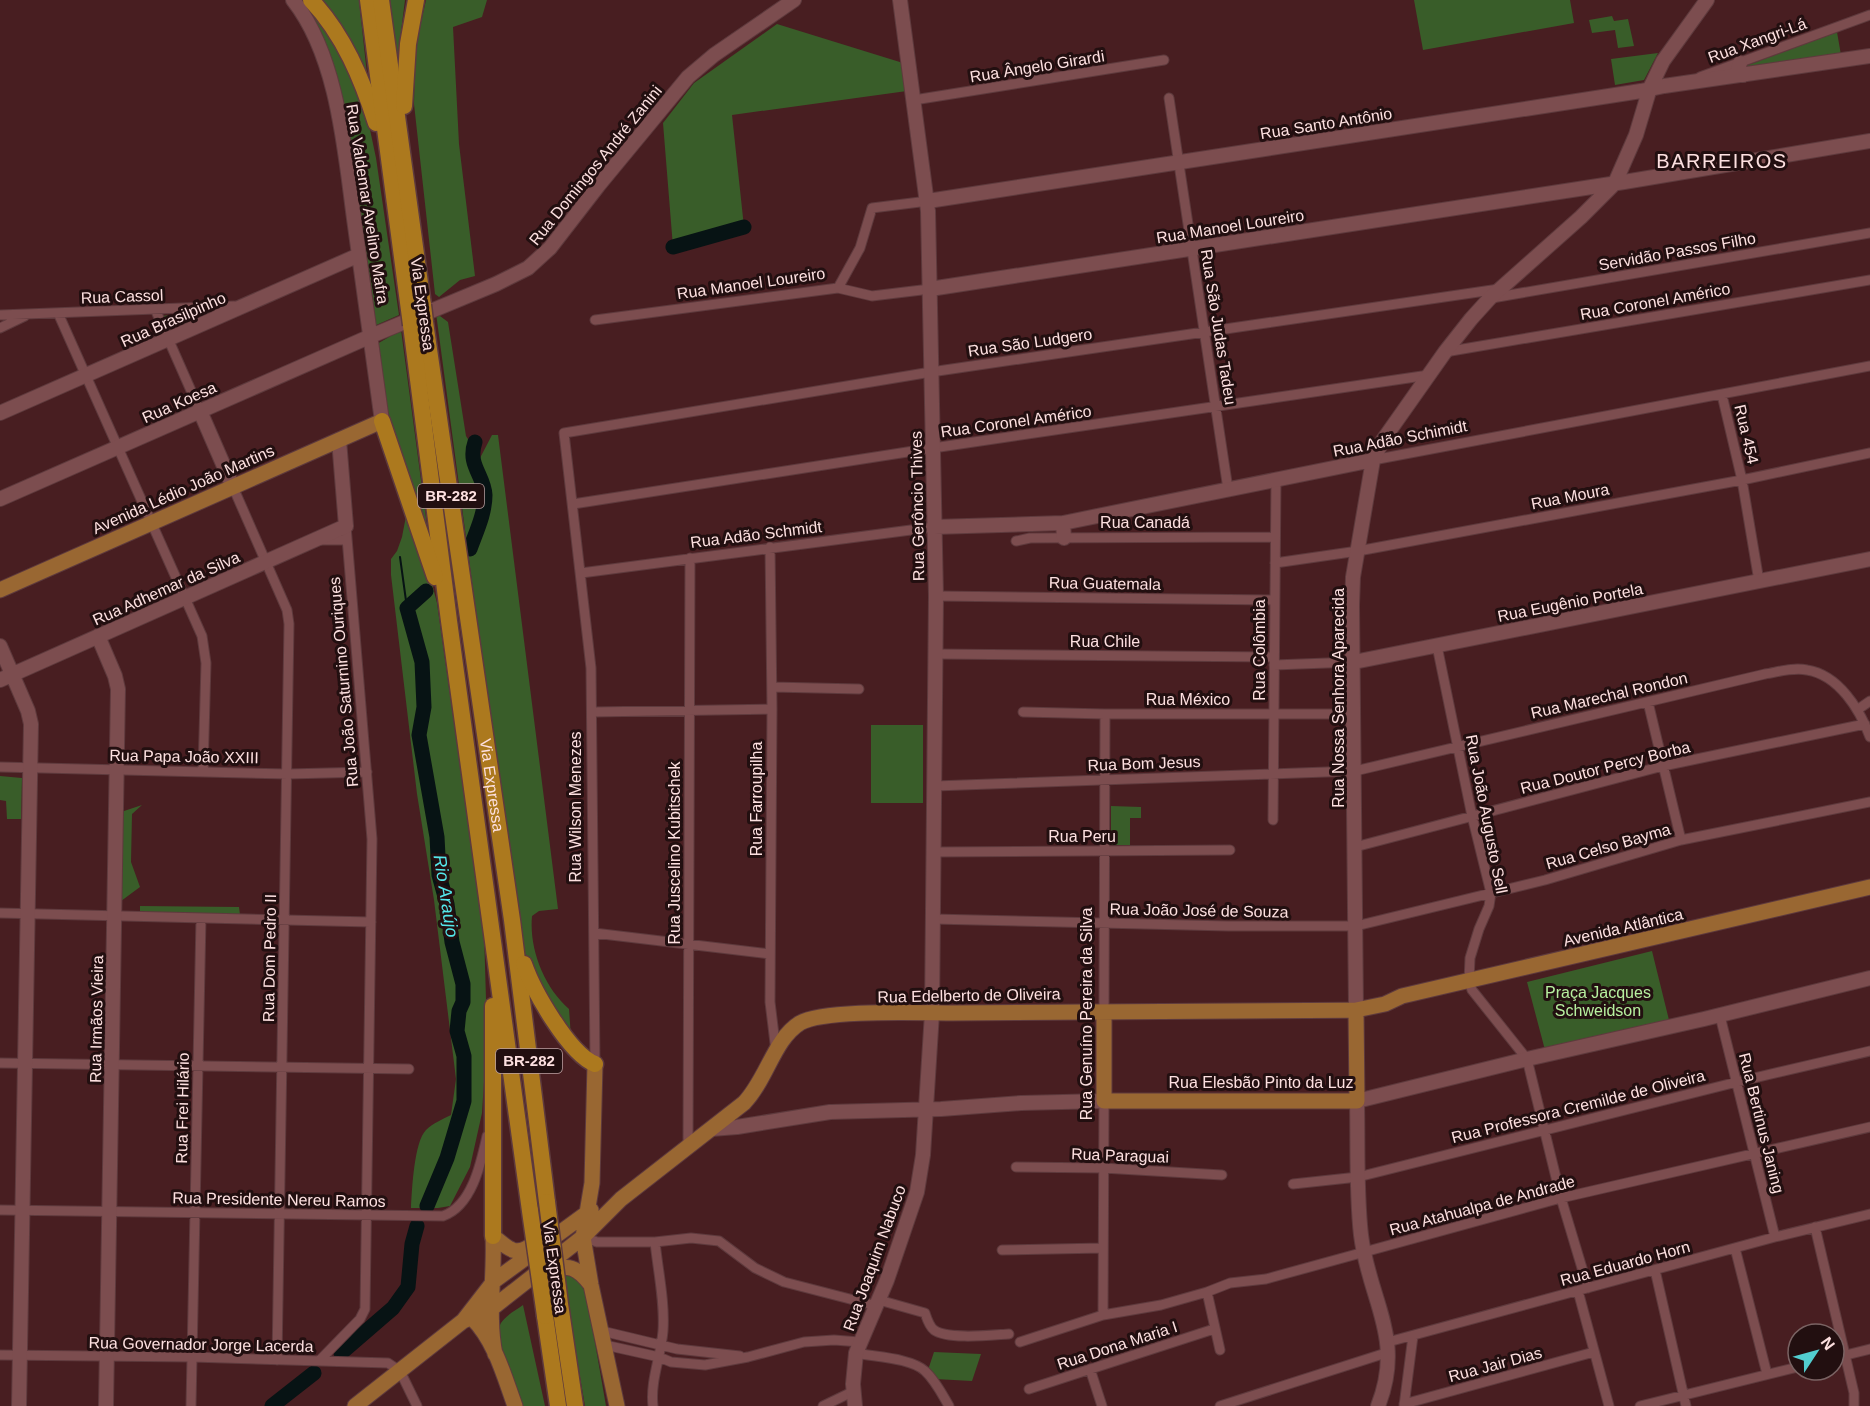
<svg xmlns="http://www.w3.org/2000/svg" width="1870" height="1406" font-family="Helvetica,sans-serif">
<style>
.green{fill:#395d29}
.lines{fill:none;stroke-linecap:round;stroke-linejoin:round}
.stream{stroke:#071314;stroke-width:2}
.river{stroke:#071314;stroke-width:15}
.street-casing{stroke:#5e3a3d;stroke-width:11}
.secondary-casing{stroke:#5e3a3d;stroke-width:16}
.primary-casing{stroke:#5e3a3d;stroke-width:17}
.highway-casing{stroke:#5e3a3d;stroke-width:19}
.street{stroke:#7c4d4f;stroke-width:9}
.secondary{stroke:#7c4d4f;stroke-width:14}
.primary{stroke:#996732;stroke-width:15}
.highway{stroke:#ac791e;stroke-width:16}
.highway-bridge-casing{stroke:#5e3a3d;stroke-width:19;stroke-linecap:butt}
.highway-bridge{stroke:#ac791e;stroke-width:16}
.labels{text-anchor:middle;stroke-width:6;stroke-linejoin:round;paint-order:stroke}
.shield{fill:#220f10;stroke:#bba1a2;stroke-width:1.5}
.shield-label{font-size:15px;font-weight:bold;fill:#fde0e0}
.street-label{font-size:16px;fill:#fde0e0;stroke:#220f10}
.park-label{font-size:16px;fill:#b7f09f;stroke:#220f10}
.water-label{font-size:18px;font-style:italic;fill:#54e6e9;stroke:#220f10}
.quarter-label{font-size:20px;letter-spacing:1.5px;fill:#fde0e0;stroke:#220f10}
</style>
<rect width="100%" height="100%" fill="#481e21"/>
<path class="green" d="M320 0H359L368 84Z
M388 0H405L397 64Z
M426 0H487L482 17 453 27 459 144 475 276 460 280 439 297 435 294 414 104 415 48Z
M1414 0H1570L1574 23 1423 50Z
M306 2 332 33 365 106 376 158 399 315 374 326 344 104 325 43Z
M1612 16 1614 21 1628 19 1634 46 1618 48 1615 30 1592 33 1589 20Z
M777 24 903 63 907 91 732 115 744 227 673 247 663 123 694 83Z
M1837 32 1841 55 1741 71 1740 68Z
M1658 53 1644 80 1615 85 1611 59Z
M214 312 169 336 160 316Z
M436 313 448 322 466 436 480 458 492 435H498L558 909 539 911 532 916C529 949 544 987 569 1009L571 1037 528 967 520 941Z
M401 330 427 525 390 436 377 344Z
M406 516 430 576 437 603 484 934 485 965 487 1034 482 1113 470 1167 450 1206 438 1208H411C412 1190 414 1142 426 1130 433 1123 443 1119 451 1115L456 1079 434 900 417 794 391 575V559L397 551 402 537Z
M871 725H923V803H871Z
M0 776 22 778 21 819H7L6 801 0 800Z
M142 805 132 814 131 862 140 887 117 904 118 813Z
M1111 806 1141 807V818H1130V845H1111Z
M140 906 239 907 240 915 140 912Z
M1652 951 1669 1020 1545 1050 1527 982Z
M562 1273 577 1278 585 1285 606 1406H585Z
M523 1305 545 1406H522C516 1391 492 1337 501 1323 505 1316 516 1310 523 1305Z
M934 1352 981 1354 972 1381 935 1379 928 1370Z"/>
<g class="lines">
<path class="stream" d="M400 557 407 608"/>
<path class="river" d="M673 247 744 227
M470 549C476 532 485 514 485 495 484 475 467 465 475 442
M426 591 407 608 422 662 424 707 419 735 437 837 439 875 447 904 452 942 463 984V1002L459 1011 457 1031 464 1056V1101L447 1158 427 1206
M341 1353 393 1308 408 1287 412 1244 417 1226
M272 1406 314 1373"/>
<g class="street-casing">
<path id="street" d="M1700 77 1870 15
M1169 98 1228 489
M914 100 1164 60
M838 288 860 248 872 208 928 201
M1492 298 1870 233
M155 309 200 411
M58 313 202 636 206 663 203 772
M0 315 234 306
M595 320 838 288 872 296 930 289
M0 328 25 316
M1445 352 1870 280
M1722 395 1742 480 1759 581
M1373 460 1870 366
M233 487 287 610 289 624 277 1360
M573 504 933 448 1429 375
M319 540H344
M1016 541 1030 538 1275 537
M770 547 772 709 770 1002 776 1051
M1275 563 1358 551 1742 480 1870 453
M581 573 934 527
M936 596 1275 600
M1437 646 1472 816 1491 893 1489 906 1479 929 1470 958 1469 981 1472 990 1527 1059 1561 1198 1588 1288
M936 654 1274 657
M1274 665 1354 662
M772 687 859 689
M1648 702 1681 840
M1857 710 1870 701
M593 712 772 709
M1023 712 1105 714H1354
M0 767 288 774 367 772
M935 786 1355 771 1765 674C1778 672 1793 667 1807 670 1839 675 1860 710 1870 737
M1273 820 1276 479
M1355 847 1663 766 1865 724
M934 852 1230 850
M0 913 371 922
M933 919 1228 926H1356L1545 880 1681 840 1870 802
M594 933 770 954
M1104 1012 1105 714
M1720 1016 1775 1237
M0 1063 409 1069
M595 1064 591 668 564 433 931 372 1499 289
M688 1148 690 558
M1016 1167 1103 1168 1222 1175
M1293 1184 1358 1177 1737 1082 1870 1051
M0 1210 443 1216C472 1206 481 1163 487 1136
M1815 1227 1854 1393V1406
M583 1237 597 1242H655L691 1238 719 1241 755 1268 784 1282 877 1306
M1735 1248 1767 1374
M1002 1250 1103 1248
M1655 1270 1686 1406
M1578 1291 1609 1406
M1207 1292 1220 1350
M879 1300 925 1313C927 1319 929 1326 934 1330 948 1340 992 1335 1009 1334
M1103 1315 1104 1101
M602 1331 677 1349 740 1356
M1020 1342 1103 1315 1161 1305 1207 1292 1230 1283 1266 1279 1561 1198 1870 1127
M1388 1342 1775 1237 1870 1214
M605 1345 659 1357 671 1362 705 1365 748 1357 804 1342 834 1340 860 1342
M856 1353C875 1357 911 1358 925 1371 935 1380 942 1394 949 1406
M0 1355 192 1357 388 1363 400 1371 417 1406
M1834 1358 1870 1349
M320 1360 360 1319 365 1309 372 839 346 526
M1090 1369 1102 1406
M1029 1389 1214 1329
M1404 1404 1594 1352
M191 1406 201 918
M653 1406C650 1381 661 1356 663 1331 665 1302 658 1271 655 1242
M823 1406 854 1391
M1220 1406 1389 1352
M1404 1406 1413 1336
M1640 1406 1798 1367"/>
</g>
<g class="secondary-casing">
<path id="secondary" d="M293 0C339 58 345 155 355 226 364 291 373 356 382 421
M1740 63 1738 69 1743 75
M928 201 1641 91 1664 86 1870 56
M930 289 1624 182 1870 141
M200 411 233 487
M0 413 359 255
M0 499 371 336 496 284 528 268 550 248 598 186 688 77 714 55 794 0
M1063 523 1064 538
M934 527 1063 523 1373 460
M98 636 115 676 118 689 106 1406
M0 646 28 711 31 724 19 1406
M1354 662 1870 559
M0 680 346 526 339 440
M1356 1010 1352 605 1353 577 1373 460 1383 440 1445 352 1471 319 1490 298 1581 217 1615 183 1636 135 1650 88 1663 61 1707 0
M711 1129 737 1127 830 1112 941 1109 1021 1103 1104 1101
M855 1406 853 1384 856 1353 887 1280 917 1192 923 1155 932 1013 936 596 928 211 900 0
M1378 1406C1405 1337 1369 1301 1361 1235 1356 1191 1358 1146 1357 1101L1527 1059 1704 1019 1870 978"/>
</g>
<g class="primary-casing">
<path id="primary" d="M0 590 382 421
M1104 1012V1101H1357L1356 1010
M595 1064 592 1183 583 1237 591 1285 617 1406
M493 1236C508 1248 515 1258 533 1244
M493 1236C495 1276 487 1316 495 1354
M548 1275C567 1261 578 1268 591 1285
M472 1318C495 1341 504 1376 515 1406
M463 1321 491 1309 583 1237 621 1199 744 1103C767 1079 774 1039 800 1023 824 1009 921 1013 953 1013 1088 1012 1222 1012 1356 1010L1385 1004 1402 996 1870 887
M355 1406 463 1321 494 1281 591 1210"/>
</g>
<g class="highway-casing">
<g id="highway">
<path d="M311 0C344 35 362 79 376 123"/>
<path d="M368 0 409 310"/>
<path d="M381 0 423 305"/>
<path d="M404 106 408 44 416 0"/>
<path id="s1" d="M425 322 512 920 547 1202"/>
<path d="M411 325 449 621 530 1211"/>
<path d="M382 421 435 577"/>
<path d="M524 964C533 990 569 1054 595 1064"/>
<path d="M493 1006V1236"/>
<path d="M560 1304 575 1406"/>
<path d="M545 1316 558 1406"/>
</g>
</g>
<use href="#street" class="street"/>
<use href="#secondary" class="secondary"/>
<use href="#primary" class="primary"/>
<use href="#highway" class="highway"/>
<g class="highway-bridge-casing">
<path id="highway-bridge" d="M423 305 425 322
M409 310 411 325
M547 1202 560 1304
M530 1211 545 1316"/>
</g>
<use href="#highway-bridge" class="highway-bridge"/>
</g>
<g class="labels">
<g class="shield">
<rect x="418" y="484" width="66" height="24" rx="4.5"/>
<rect x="496" y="1049" width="66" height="24" rx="4.5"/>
</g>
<g class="shield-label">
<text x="451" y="501">BR-282</text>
<text x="529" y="1066">BR-282</text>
</g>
<g class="street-label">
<text transform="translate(1757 40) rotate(-20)" y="6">Rua Xangri-Lá</text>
<text transform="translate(1037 66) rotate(-9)" y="6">Rua Ângelo Girardi</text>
<text transform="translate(1326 123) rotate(-9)" y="6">Rua Santo Antônio</text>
<text transform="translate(595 165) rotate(-51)" y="6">Rua Domingos André Zanini</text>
<text transform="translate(368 204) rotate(81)" y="6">Rua Valdemar Avelino Mafra</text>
<text transform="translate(1230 226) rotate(-9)" y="6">Rua Manoel Loureiro</text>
<text transform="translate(1677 251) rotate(-10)" y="6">Servidão Passos Filho</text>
<text transform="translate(751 283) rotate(-8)" y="6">Rua Manoel Loureiro</text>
<text transform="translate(122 296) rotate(-2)" y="6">Rua Cassol</text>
<text transform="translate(1655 301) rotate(-10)" y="6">Rua Coronel Américo</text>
<text transform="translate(423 304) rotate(82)" y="6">Via Expressa</text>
<text transform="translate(173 319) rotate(-24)" y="6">Rua Brasilpinho</text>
<text transform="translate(1219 327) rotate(81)" y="6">Rua São Judas Tadeu</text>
<text transform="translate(1030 342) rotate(-8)" y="6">Rua São Ludgero</text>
<text transform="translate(179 402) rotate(-24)" y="6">Rua Koesa</text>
<text transform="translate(1016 421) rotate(-8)" y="6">Rua Coronel Américo</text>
<text transform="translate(1747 434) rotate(77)" y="6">Rua 454</text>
<text transform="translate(1400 438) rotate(-11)" y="6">Rua Adão Schimidt</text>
<text transform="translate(183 489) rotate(-24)" y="6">Avenida Lédio João Martins</text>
<text transform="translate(1570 496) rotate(-11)" y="6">Rua Moura</text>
<text transform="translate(917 506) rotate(-91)" y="6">Rua Gerôncio Thives</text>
<text x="1145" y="528">Rua Canadá</text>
<text transform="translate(756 534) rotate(-7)" y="6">Rua Adão Schmidt</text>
<text transform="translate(1105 583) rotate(1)" y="6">Rua Guatemala</text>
<text transform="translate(166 588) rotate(-24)" y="6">Rua Adhemar da Silva</text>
<text transform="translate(1570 602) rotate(-11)" y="6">Rua Eugênio Portela</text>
<text x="1105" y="647">Rua Chile</text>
<text transform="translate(1259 650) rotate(-90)" y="6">Rua Colômbia</text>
<text transform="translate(343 682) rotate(-95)" y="6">Rua João Saturnino Ouriques</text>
<text transform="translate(1609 695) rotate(-13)" y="6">Rua Marechal Rondon</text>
<text transform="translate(1338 698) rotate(-90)" y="6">Rua Nossa Senhora Aparecida</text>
<text x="1188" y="705">Rua México</text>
<text transform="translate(184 756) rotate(1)" y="6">Rua Papa João XXIII</text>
<text transform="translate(1144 763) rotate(-2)" y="6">Rua Bom Jesus</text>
<text transform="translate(1605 767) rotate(-14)" y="6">Rua Doutor Percy Borba</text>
<text dy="6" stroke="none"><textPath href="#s1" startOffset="468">Via Expressa</textPath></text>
<text transform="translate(756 799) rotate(-90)" y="6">Rua Farroupilha</text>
<text transform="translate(575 807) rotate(-90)" y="6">Rua Wilson Menezes</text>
<text transform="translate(1487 814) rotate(79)" y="6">Rua João Augusto Sell</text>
<text x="1082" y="842">Rua Peru</text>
<text transform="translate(1608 846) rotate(-16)" y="6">Rua Celso Bayma</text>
<text transform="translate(674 853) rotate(-90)" y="6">Rua Juscelino Kubitschek</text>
<text transform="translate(1199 910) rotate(1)" y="6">Rua João José de Souza</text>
<text transform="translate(1623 927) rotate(-13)" y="6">Avenida Atlântica</text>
<text transform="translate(269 958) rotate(-89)" y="6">Rua Dom Pedro II</text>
<text transform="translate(969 995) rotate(-1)" y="6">Rua Edelberto de Oliveira</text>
<text transform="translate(1086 1014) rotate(-90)" y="6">Rua Genuíno Pereira da Silva</text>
<text transform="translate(96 1019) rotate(-89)" y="6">Rua Irmãos Vieira</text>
<text x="1261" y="1088">Rua Elesbão Pinto da Luz</text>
<text transform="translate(1578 1106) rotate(-14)" y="6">Rua Professora Cremilde de Oliveira</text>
<text transform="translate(182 1108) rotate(-89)" y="6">Rua Frei Hilário</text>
<text transform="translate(1762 1123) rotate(76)" y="6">Rua Bertinus Janing</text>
<text transform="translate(1120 1155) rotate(2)" y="6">Rua Paraguai</text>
<text transform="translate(279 1199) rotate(1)" y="6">Rua Presidente Nereu Ramos</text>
<text transform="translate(1482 1205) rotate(-15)" y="6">Rua Atahualpa de Andrade</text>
<text transform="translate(874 1258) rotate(-70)" y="6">Rua Joaquim Nabuco</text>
<text transform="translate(1625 1263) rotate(-15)" y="6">Rua Eduardo Horn</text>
<text transform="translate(555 1267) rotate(82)" y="6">Via Expressa</text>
<text transform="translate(201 1344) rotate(1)" y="6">Rua Governador Jorge Lacerda</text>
<text transform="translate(1117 1345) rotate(-18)" y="6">Rua Dona Maria I</text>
<text transform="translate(1495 1364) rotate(-15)" y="6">Rua Jair Dias</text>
</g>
<g class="park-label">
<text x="1598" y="998">Praça Jacques<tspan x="1598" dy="18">Schweidson</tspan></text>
</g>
<g class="water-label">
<text transform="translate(446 896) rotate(81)" y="6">Rio Araújo</text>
</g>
<g class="quarter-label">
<text x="1722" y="168">BARREIROS</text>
</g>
</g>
<g transform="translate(1816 1352) rotate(54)"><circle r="28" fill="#220f10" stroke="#7a6363" stroke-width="1.5"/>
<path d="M0-4.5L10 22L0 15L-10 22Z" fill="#52cdcf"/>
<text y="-9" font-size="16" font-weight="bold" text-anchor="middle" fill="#fde0e0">N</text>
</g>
</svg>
